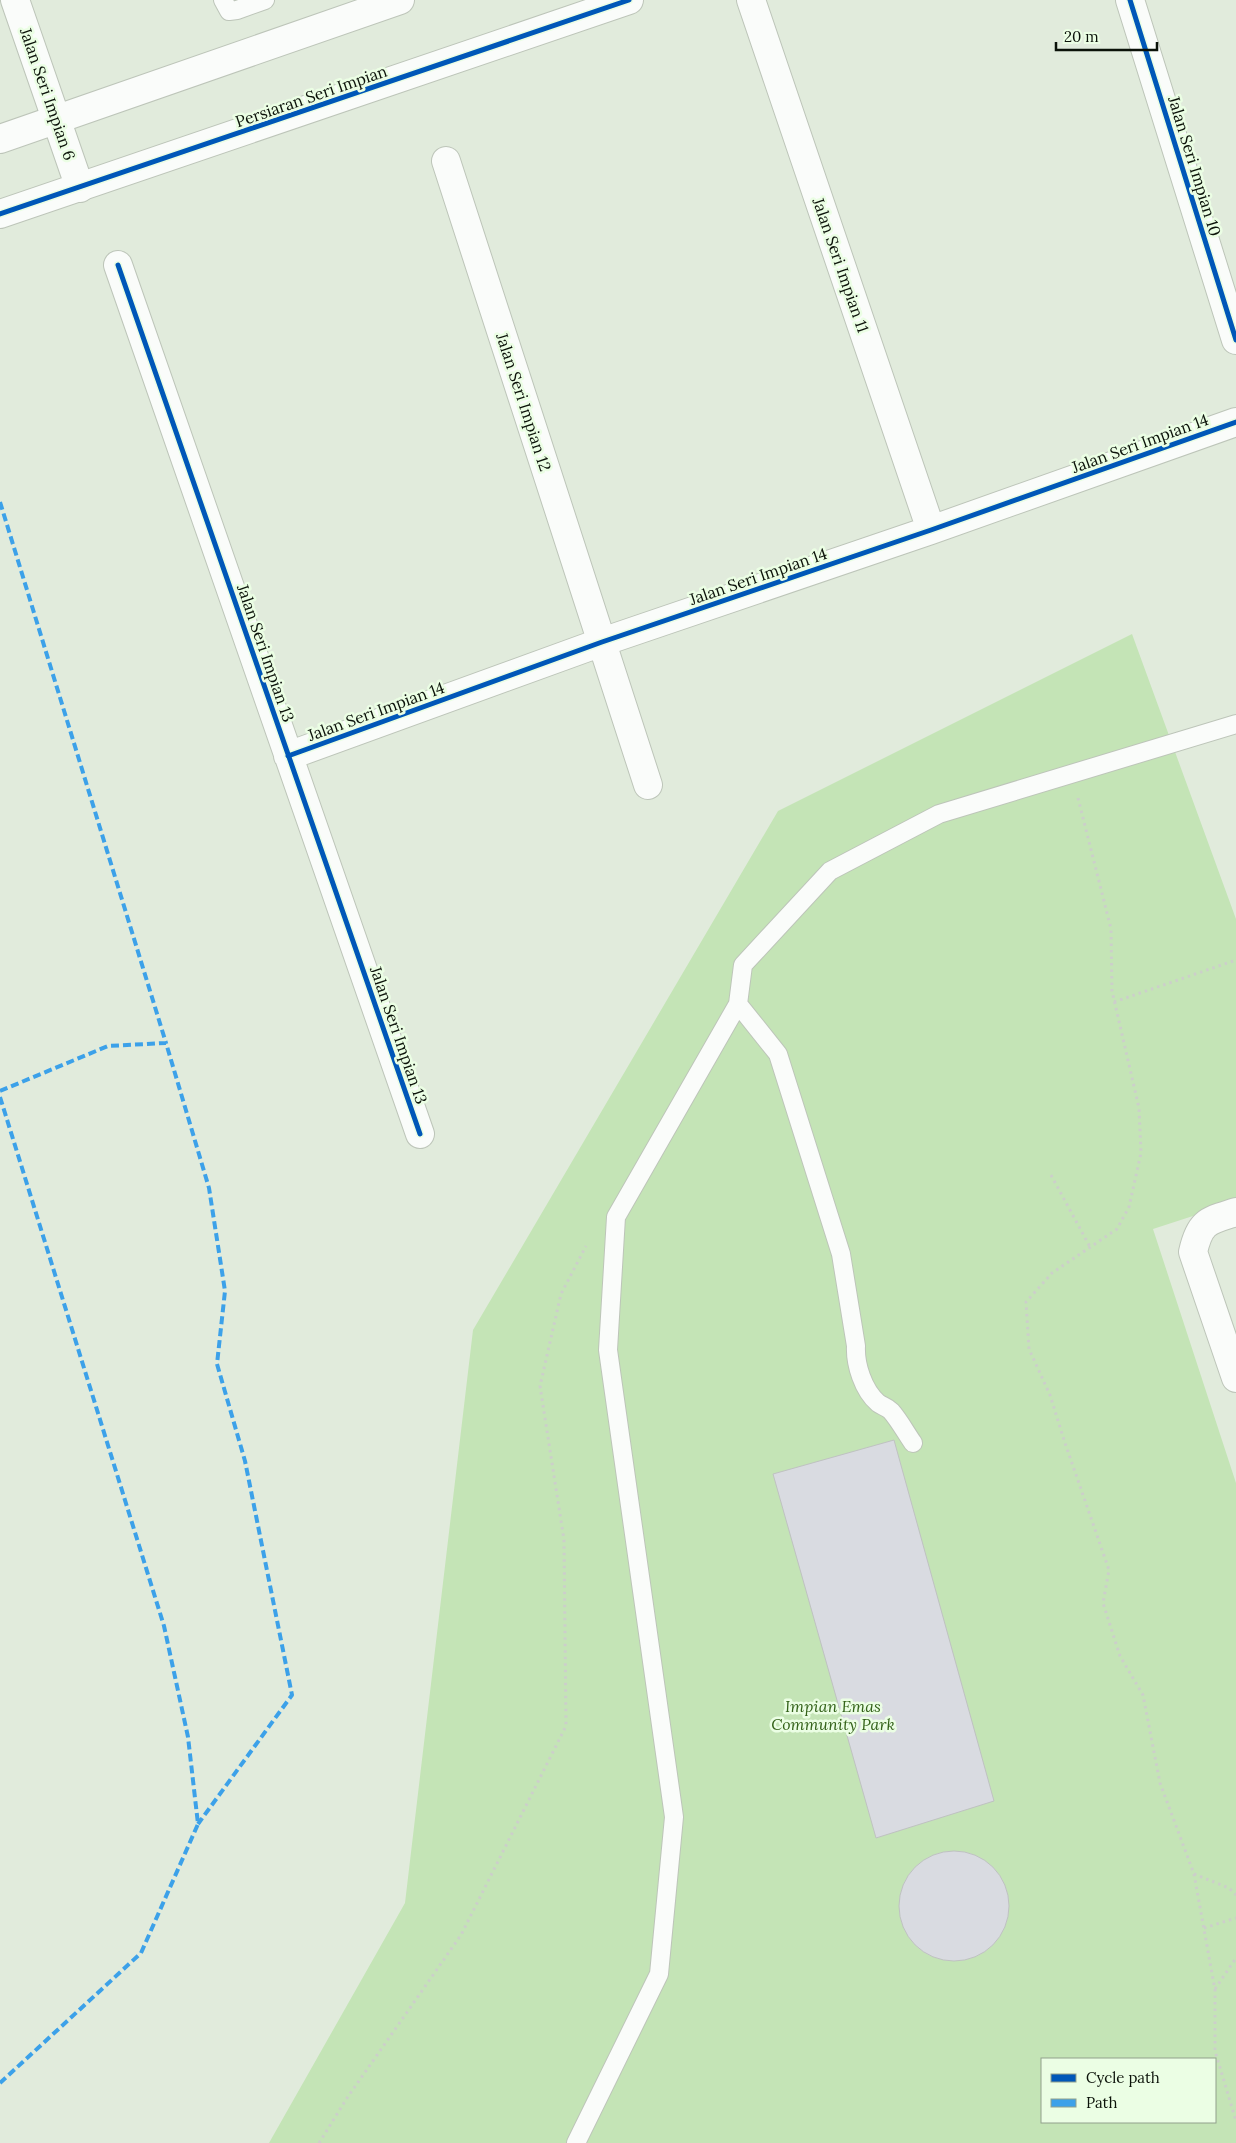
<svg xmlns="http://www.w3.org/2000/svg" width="1236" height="2143" font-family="Lora,serif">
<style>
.green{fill:#c4e4b6;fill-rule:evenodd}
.building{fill:#d9dbe1;stroke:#bfc2c1}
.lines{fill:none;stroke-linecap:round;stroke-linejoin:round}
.service-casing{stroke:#bdc5b9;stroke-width:20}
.minor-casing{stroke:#bdc5b9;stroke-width:30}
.tertiary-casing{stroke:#bdc5b9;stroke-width:30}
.path{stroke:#cccfca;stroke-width:3;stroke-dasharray:2.5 4;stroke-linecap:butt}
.service{stroke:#fafcfa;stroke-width:18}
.minor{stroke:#fafcfa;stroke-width:28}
.tertiary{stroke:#fafcfa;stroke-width:28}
.quiet{stroke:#3ca1e9;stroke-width:4;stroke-dasharray:8 4;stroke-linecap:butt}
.cycleway-casing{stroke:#ebfee4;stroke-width:8}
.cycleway{stroke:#0057b8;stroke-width:5}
.labels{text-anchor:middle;stroke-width:5;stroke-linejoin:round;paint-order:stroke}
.street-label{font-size:16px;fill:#0b1209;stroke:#ebfee4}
.park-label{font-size:16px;font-style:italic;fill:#336219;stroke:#ebfee4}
</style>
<rect width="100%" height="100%" fill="#e1ebdc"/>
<path class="green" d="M1132 634 1236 919V1202L1153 1229 1236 1483V2143H269L405 1903 473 1330 778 811ZM1042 2059H1215V2122H1042Z"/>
<path class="building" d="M894 1440 994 1801 876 1838 773 1474Z
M899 1906a55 55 0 1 1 110 0a55 55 0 1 1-110 0Z"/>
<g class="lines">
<g class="service-casing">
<path id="service" d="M223 0 229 11 237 10 265 0
M738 1004 778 1054 841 1254 856 1346C855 1364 863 1390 878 1403 882 1406 887 1407 891 1411 899 1420 906 1433 913 1443
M576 2143 659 1974 674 1817 608 1350 616 1217 738 1004 743 965 830 871 939 814 1236 724"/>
</g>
<g class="minor-casing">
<path id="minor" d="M15 0 80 188
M751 0 931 530
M1130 0 1236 340
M446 161 648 785
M118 265 420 1134
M288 756 602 642 931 530 1236 422
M1236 1212C1208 1221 1200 1221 1193 1252L1236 1378"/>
</g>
<g class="tertiary-casing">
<path id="tertiary" d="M0 139 400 0
M0 214 629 0"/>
</g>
<path class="path" d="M1078 798 1111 929 1112 991 1139 1108 1141 1153 1129 1207 1117 1229 1052 1273 1026 1302 1029 1349 1050 1395 1065 1443 1109 1570 1103 1603 1120 1656 1143 1695 1160 1783 1194 1874 1215 1990V2051L1236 2121
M1114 1002 1236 960
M1051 1175 1090 1247
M1194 1874 1229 1888 1236 1895
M1204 1928 1236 1918
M1215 1989 1236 1958
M319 2143 347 2098 461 1935 566 1726 564 1540 540 1386 561 1294 586 1246"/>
<use href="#service" class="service"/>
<use href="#minor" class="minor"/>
<use href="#tertiary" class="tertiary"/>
<path class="quiet" d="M0 502 166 1043
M0 1091 108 1046 166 1043 209 1188 225 1291 217 1364 245 1461 292 1695 198 1824
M0 1097 164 1626 188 1737 198 1824 141 1953 0 2083"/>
<g class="cycleway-casing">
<path id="cycleway" d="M1130 0 1236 340
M0 214 629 0
M118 265 420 1134
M288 756 602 642 931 530 1236 422"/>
</g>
<use href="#cycleway" class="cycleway"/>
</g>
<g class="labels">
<g class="street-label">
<text transform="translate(48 94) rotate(71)" y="6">Jalan Seri Impian 6</text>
<text transform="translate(311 96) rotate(-19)" y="6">Persiaran Seri Impian</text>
<text transform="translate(1195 166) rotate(73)" y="6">Jalan Seri Impian 10</text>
<text transform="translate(841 265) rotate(71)" y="6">Jalan Seri Impian 11</text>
<text transform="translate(524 402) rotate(72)" y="6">Jalan Seri Impian 12</text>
<text transform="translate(1140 443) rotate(-20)" y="6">Jalan Seri Impian 14</text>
<text transform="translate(758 576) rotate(-19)" y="6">Jalan Seri Impian 14</text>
<text transform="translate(266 653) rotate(71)" y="6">Jalan Seri Impian 13</text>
<text transform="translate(376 711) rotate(-20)" y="6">Jalan Seri Impian 14</text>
<text transform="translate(399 1035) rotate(71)" y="6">Jalan Seri Impian 13</text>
</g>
<g class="park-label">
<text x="833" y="1712">Impian Emas<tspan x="833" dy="18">Community Park</tspan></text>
</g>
</g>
<rect x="1041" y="2058" width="175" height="65" fill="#ebfee4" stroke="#91a08c"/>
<rect x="1051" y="2074" width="25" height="8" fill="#0057b8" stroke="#91a08c"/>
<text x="1086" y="2083" font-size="15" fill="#0b1209">Cycle path</text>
<rect x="1051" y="2099" width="25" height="8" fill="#3ca1e9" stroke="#91a08c"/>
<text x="1086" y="2108" font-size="15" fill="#0b1209">Path</text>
<path d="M1056 42v8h101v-8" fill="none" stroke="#0b1209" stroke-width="2.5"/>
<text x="1064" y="42" font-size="15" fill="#0b1209" stroke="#ebfee4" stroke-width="4" paint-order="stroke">20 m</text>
</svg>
